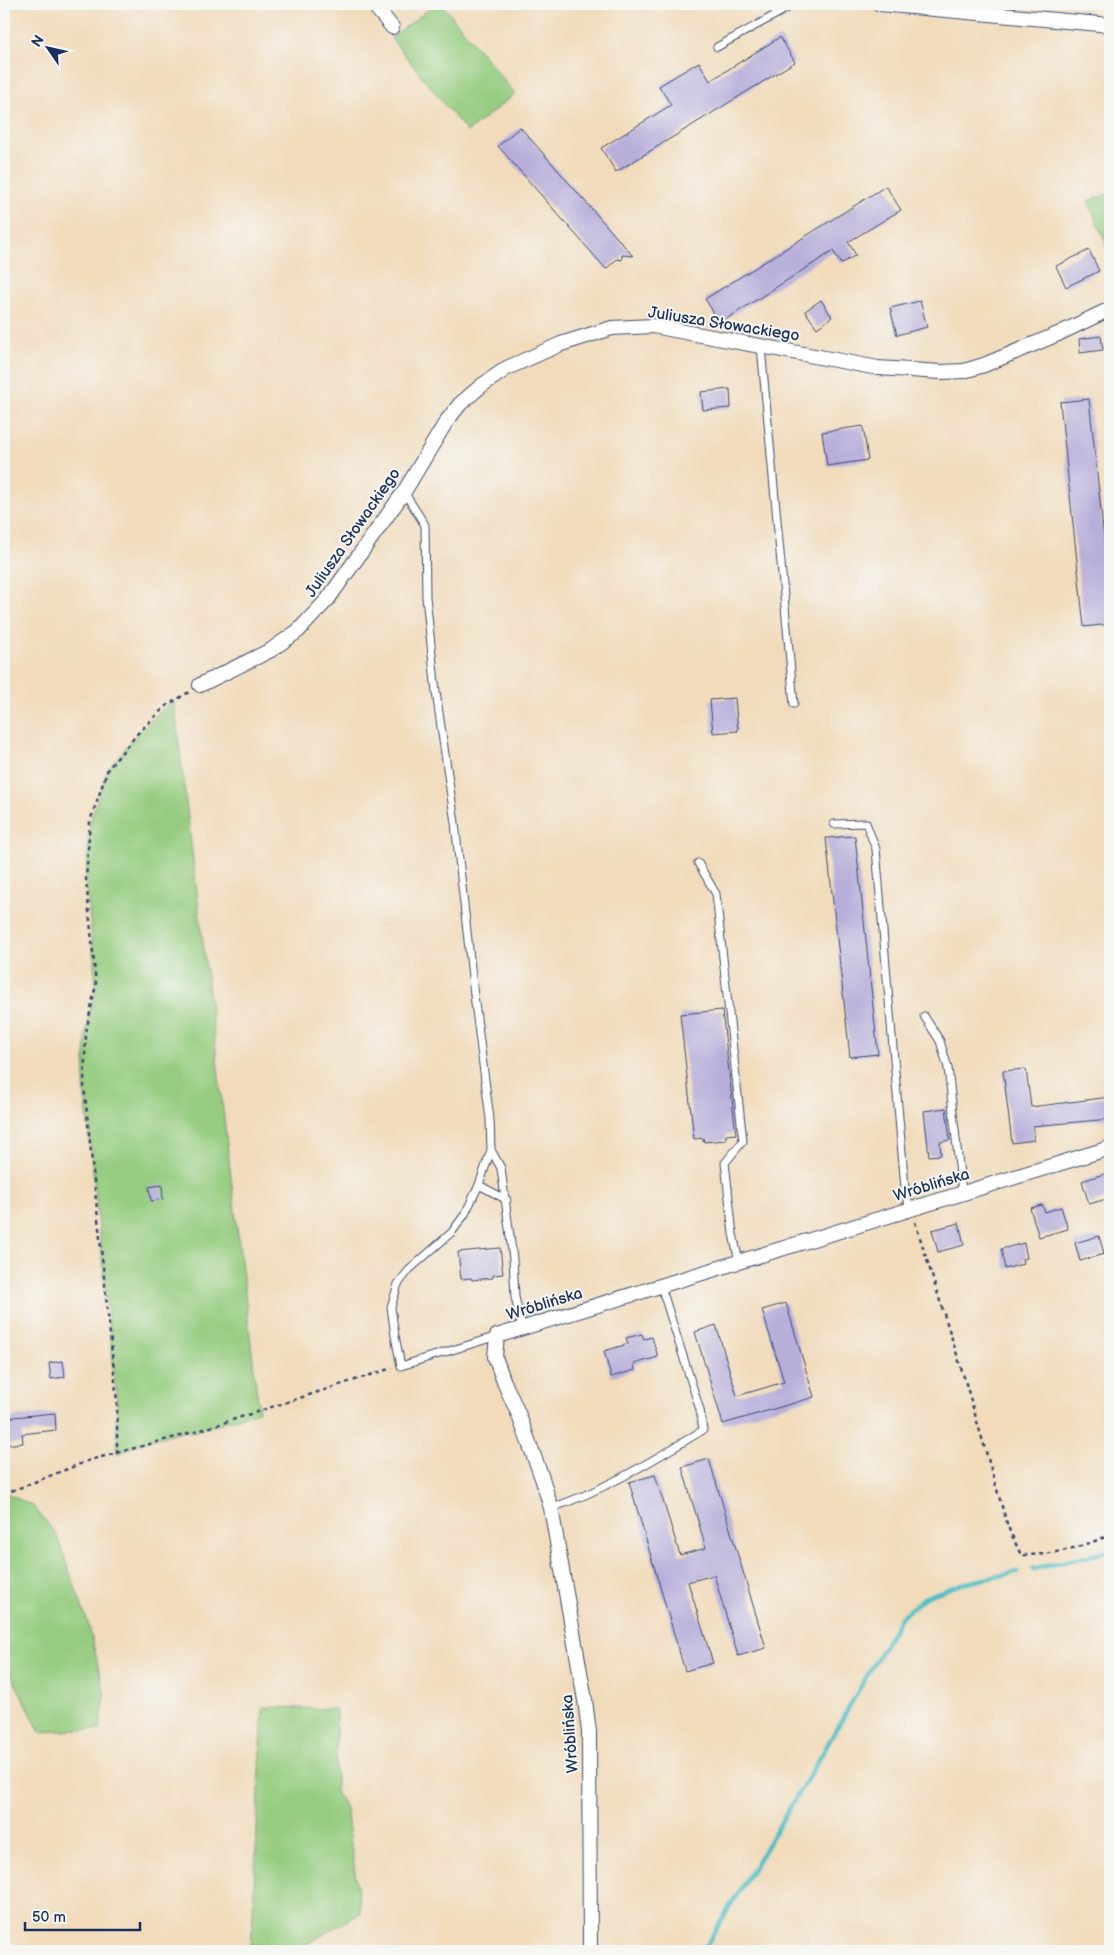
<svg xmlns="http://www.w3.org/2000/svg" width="1114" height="1955" font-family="'Balsamiq Sans',sans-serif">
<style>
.green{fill:#95cc7f;stroke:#587e6e}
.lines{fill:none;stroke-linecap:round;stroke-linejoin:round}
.stream{stroke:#4fbdc5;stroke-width:4.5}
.building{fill:#b7afda}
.lane-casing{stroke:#3b496c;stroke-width:9}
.street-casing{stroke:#3b496c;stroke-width:16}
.path{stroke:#3b496c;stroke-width:2.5;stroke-dasharray:4 4;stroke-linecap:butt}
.lane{stroke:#fff;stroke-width:7}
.street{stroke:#fff;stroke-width:14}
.labels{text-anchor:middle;stroke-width:4;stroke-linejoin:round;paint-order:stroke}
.street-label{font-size:16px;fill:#1b2f5e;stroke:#f6f6f2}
</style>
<rect width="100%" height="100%" fill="#f6f6f2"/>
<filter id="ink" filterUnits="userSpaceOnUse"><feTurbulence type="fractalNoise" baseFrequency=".02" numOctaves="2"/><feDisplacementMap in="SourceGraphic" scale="10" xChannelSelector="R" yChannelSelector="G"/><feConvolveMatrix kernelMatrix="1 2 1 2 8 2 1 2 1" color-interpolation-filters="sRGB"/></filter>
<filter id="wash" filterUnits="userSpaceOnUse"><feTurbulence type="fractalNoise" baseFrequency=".0096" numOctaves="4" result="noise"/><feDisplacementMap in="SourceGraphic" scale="20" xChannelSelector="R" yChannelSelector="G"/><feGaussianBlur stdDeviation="1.12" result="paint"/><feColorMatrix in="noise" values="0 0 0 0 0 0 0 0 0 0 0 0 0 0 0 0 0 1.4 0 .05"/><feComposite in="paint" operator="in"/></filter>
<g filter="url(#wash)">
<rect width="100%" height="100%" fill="#f1dbbb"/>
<path class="green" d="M436 4H442L515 94 467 132 391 38Z
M1110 193V253L1088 201Z
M174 701 259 1411 190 1433 188 1429 141 1443 117 1454V1401L84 1085 86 1032 96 984 86 879 90 821 108 769 138 733 166 706Z
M6 1493 33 1506 56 1534 89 1626 105 1695 100 1729 40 1732 10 1672 4 1665V1494Z
M263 1707 336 1709V1792L346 1809 361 1913 294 1951H251Z"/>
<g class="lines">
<path class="stream" d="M1033 1569 1110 1551
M703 1951 815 1766 901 1617 925 1597 962 1584 1017 1572"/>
</g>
<g id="blocks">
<path class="building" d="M780 37 795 62 616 172 601 148 671 105 659 86 699 62 710 81Z
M520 127 633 256 622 255V260L617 259 606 269 498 146Z
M886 186 901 210 848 242 856 255 841 264 833 251 720 323 705 299Z
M1089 250 1099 271 1066 287 1056 266Z
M821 300 832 317 817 328 805 311Z
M920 301 927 327 897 335 890 308Z
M1101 336 1103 350 1080 353 1079 339Z
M730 389 731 408 703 410 701 392Z
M1089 399 1110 594V624L1084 627 1060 402Z
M863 426 868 460 827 466 822 432Z
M735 698 738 731 713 733 710 700Z
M855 836 878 1054 850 1057 826 838Z
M722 1010 736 1134 726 1135V1140L704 1142 703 1138 694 1139 680 1014Z
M1026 1069 1031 1107 1110 1097V1119L1033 1126 1034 1140 1012 1143 1003 1071Z
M946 1108 950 1140 940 1142 941 1155 929 1156 924 1111Z
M1110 1172V1198L1089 1204 1082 1181Z
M162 1185 163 1199 151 1201 149 1187Z
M1042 1205 1045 1212 1061 1207 1068 1229 1039 1237 1030 1208Z
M959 1223 964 1245 938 1252 932 1230Z
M1099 1236 1104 1254 1080 1261 1075 1243Z
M1024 1243 1027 1258 1022 1259 1023 1264 1005 1269 1001 1249Z
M500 1248 503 1274 493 1275V1278L472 1280 471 1278 461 1279 458 1252Z
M786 1303 814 1397 723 1424 695 1332 716 1325 737 1396 784 1382 762 1310Z
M642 1334 644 1339 652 1337 658 1357 634 1364 635 1370 611 1377 604 1351 628 1344 626 1338Z
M63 1361 65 1377 51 1379 49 1363Z
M55 1413 56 1430 22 1434 23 1443 4 1445V1418Z
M709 1459 766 1648 738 1656 714 1575 688 1582 713 1663 685 1671 629 1482 655 1475 680 1555 706 1548 682 1467Z"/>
</g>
</g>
<g filter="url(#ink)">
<use href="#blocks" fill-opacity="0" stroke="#3b496c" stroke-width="1"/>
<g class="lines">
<g class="lane-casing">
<path id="lane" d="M717 47 795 4
M761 347 794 704
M404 492 425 525 426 597 436 692 455 823 474 995 490 1119 491 1150 479 1185 465 1214 452 1232 409 1270 398 1284 391 1307 395 1336 401 1366 497 1336
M834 824 866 823 876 849 905 1188 910 1209
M698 863 716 894 743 1141 725 1163 733 1234 739 1262
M924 1016 940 1041 948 1068 962 1192
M491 1150 501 1168 513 1259 515 1297 522 1328
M479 1185 507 1200
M551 1508C606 1490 653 1460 703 1430L700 1410 661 1286"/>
</g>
<g class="street-casing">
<path id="street" d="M373 4 392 27
M880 4 1110 25
M200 685 271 650 298 631 328 599 404 492 446 422 460 404 481 386 507 368 561 344 612 328 653 326 878 368 941 372 964 371 984 365 1058 334 1110 309
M590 1951 589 1732 585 1700 551 1508 542 1478 518 1413 504 1382 495 1357 497 1336 1110 1148"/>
</g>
<path class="path" d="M915 1222 964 1377 1008 1527 1021 1555C1055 1555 1079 1548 1110 1535
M117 1454V1401L84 1085 86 1032 96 984 86 879 90 821 108 769 138 733 166 706 189 692
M4 1494 90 1460 198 1431 392 1368"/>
<use href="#lane" class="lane"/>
<use href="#street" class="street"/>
</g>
</g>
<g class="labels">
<g class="street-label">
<text transform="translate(724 323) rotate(9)" y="6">Juliusza Słowackiego</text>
<text transform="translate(352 532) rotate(-55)" y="6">Juliusza Słowackiego</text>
<text transform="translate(931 1184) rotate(-17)" y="6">Wróblińska</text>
<text transform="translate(544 1303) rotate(-17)" y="6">Wróblińska</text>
<text transform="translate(569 1734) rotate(-94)" y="6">Wróblińska</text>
</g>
</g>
<rect width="1114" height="1955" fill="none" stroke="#f6f6f2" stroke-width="20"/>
<g transform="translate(48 48) rotate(304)" stroke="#f6f6f2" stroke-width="4" paint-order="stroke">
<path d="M0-4L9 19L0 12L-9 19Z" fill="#1b2f5e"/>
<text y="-8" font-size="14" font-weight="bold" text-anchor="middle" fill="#1b2f5e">N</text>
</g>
<path d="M25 1922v8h115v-8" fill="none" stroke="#1b2f5e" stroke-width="2.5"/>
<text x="32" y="1922" font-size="15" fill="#1b2f5e" stroke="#f6f6f2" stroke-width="4" paint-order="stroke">50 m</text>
</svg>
